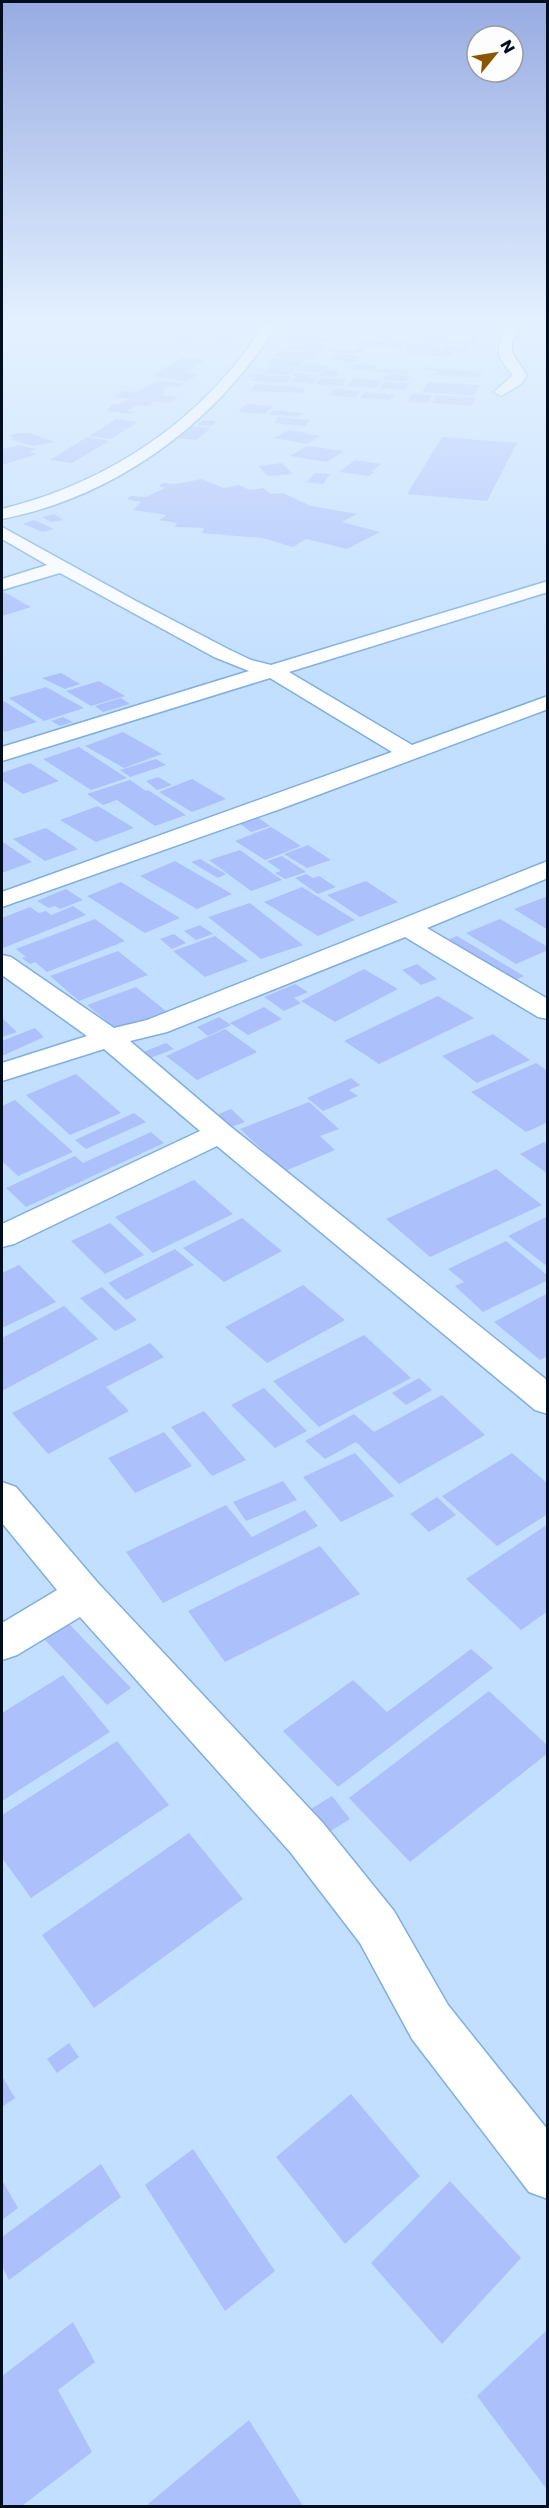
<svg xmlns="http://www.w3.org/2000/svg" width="549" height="2508" font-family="Poppins,sans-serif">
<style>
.building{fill:#acc0fc}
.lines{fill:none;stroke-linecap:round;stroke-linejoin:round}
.minor-casing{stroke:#7faee0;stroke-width:3}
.tertiary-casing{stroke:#7faee0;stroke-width:3}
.minor{fill:#fff;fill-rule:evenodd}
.tertiary{fill:#fff;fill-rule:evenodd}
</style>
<rect width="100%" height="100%" fill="#c3dfff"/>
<path class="building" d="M19 326H48V327L2 341V332Z
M122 326H155L201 335 185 340 115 328Z
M446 326H475L476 330 445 329Z
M291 327H315L312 336 330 338 327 343 293 341 297 335H287Z
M372 330 389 331 386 337H369Z
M397 330 425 331 424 336 397 335Z
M222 334H235L227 343H215Z
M427 336 477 339 474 345 424 342Z
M360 340 387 342 382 348 355 346Z
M390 341 406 342 402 349 386 348Z
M290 343 323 344 319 352 285 350Z
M407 343 442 345 438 351 441 352 445 345 467 347 464 353 454 352 451 357 404 354 408 349H404Z
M360 347 367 348 362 354 327 352 330 348 357 351Z
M278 351 319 353 314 360 273 357Z
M335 354 361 356 355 362 329 360Z
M182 357 205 360 186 372 199 374 186 382 152 376Z
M272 358 305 360 299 367 266 365Z
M307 364 331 366 329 368H322L319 373 296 370Z
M354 364 378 365 374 372 350 370Z
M270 366 295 368 290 375 264 374Z
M423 367 483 372 478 378 433 375 436 371 421 370Z
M324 369 333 370 340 372 336 377 318 376Z
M379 369 409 371 406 375 376 372Z
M251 373 260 375 291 376 287 383 253 381 256 377H248Z
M294 373 312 374 309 377H318L313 384 291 382 297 376 291 375Z
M388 374 411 376 405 382 382 380Z
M320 378 346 379 342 386 315 384Z
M354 378 381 380 376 388 348 386Z
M158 381 185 383 180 387 169 386 161 391 166 392 162 395 178 397 170 403 114 397 123 391 137 392Z
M385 382 403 383H410L405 390 380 388Z
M428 382 480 385 474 396 422 392Z
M255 384 306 387 302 393 251 391Z
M335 389 361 391 355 398 329 395Z
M365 392 395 395 389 400 360 398Z
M412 394 432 395 428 403 408 402Z
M437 395 476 398 471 406 432 403Z
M128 399 154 402 148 406 138 405 127 411 134 412 130 414 106 411 114 403 120 404Z
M246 404 273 406 265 414 238 412Z
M274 410 303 413 298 417 269 414Z
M278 417 310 420 305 426 274 423Z
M116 419 138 422 111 439 89 436Z
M203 420 217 421 211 426 197 425Z
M189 426 210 428 197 440 176 438Z
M289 430 321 436 306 444 274 438Z
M18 433H29L55 442 32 446 10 439 14 438 9 436Z
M87 437 109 441 72 463 50 460Z
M442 437 517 443 487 501 407 494Z
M19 445 36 449 29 452 37 454 2 465V449Z
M307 446 344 451 327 462 290 456Z
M355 460 381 464 371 472H375L369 476 339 472Z
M282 463 293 474 268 476 258 466Z
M315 473 330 474 323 484 307 482Z
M201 479 224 488 239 485 250 490 263 488 271 494 283 493 311 506 357 514 342 522 380 532 347 549 306 539 293 547 263 538 202 533 204 528 175 527 177 523 159 520 167 515 133 510 141 502 127 499 131 496 146 497 165 488 159 486 163 483 177 484Z
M54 514 63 520 51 522 42 517Z
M34 520 54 529 43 532 23 524Z
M2 591 31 607 2 616Z
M61 673 80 684 65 689 42 678Z
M99 681 125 696 91 706 66 691Z
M46 687 84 708 44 721 9 698Z
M121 698 130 704 103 712 95 706Z
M2 700 37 722 5 732 2 730Z
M63 717 73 722 60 726 51 721Z
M123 732 162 754 124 768 85 746Z
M79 747 127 778 91 790 43 759Z
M156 759 166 765 130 777 120 770Z
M30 763 59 781 23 794 2 780V773Z
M158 777 172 785 157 790 146 781Z
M192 779 226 799 192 812 159 792Z
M130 780 146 791 148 790 186 815 155 826 117 800 103 805 87 794Z
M98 806 134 828 96 842 60 820Z
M256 816 270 826 251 832 238 822Z
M271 827 301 846 265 860 235 841Z
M46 828 78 849 45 861 13 839Z
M3 842 32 862 2 873Z
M308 845 331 860 307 868 284 854Z
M240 850 282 880 251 891 209 860Z
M282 856 306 872 285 879 275 873 281 871 267 861Z
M200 859 226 874 218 878 191 862Z
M175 861 232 894 197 909 140 876Z
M306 874 313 878 319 876 336 887 318 894 295 878Z
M366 881 398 902 360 917 327 895Z
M121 882 170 912 180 918 145 933 87 896Z
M302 887 355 920 318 936 264 902Z
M66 889 83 900 60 909 55 906 49 908 37 901Z
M548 896V930L514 909Z
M250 903 303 945 261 959 208 917Z
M73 906 86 915 3 948 2 946V918L30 907 39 913 46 911 51 915Z
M95 919 125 941 47 972 35 962 30 964 22 958 26 957 16 949Z
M500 919 548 947V950L516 964 466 933Z
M200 925 213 934 196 940 184 931Z
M174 934 186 943 172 949 160 939Z
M215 936 248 961 205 977 173 951Z
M457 936 524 976 507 984 440 943Z
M118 951 148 975 79 1001 50 976Z
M417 964 437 979 421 985 402 970Z
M364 969 398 989 335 1022 301 1001Z
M295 984 308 992 294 998 301 1003 284 1011 264 997Z
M136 987 166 1011 117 1030 87 1005Z
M438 996 474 1018 379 1064 344 1041Z
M264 1007 282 1019 248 1035 230 1023Z
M219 1017 231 1025 208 1036 197 1027Z
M2 1018 17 1032 2 1037Z
M35 1028 44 1037 2 1056V1041Z
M225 1029 257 1052 197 1080 166 1056Z
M493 1034 530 1060 477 1083 442 1056Z
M166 1043 174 1049 150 1058 143 1052Z
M536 1063 548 1071V1122L526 1132 471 1092Z
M76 1074 121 1113 70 1135 26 1095Z
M351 1078 360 1085 349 1090 358 1096 323 1111 307 1098Z
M15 1100 73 1152 18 1176 2 1161V1106Z
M309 1102 339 1129 320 1136 335 1150 285 1171 240 1129Z
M231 1109 245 1122 226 1129 212 1117Z
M134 1113 146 1122 86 1149 75 1140Z
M151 1132 164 1143 26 1207 6 1188 75 1156 83 1163Z
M544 1142 548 1145V1174L520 1154Z
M496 1169 542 1205 430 1257 386 1219Z
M194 1180 233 1214 153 1253 115 1217Z
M548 1216V1267L508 1236Z
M242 1218 282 1251 224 1282 183 1248Z
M110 1223 144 1255 105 1274 71 1241Z
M506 1241 548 1276V1280L483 1312 455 1286 464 1282 448 1269Z
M175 1249 194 1265 126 1300 108 1283Z
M19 1265 56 1302 2 1328V1273Z
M303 1285 345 1320 267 1363 225 1327Z
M102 1287 137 1320 115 1331 80 1298Z
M548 1293V1356L540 1360 494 1322Z
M64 1306 98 1339 2 1391V1338Z
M364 1335 411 1378 319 1427 273 1381Z
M150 1343 164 1357 106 1387 129 1411 48 1454 12 1413Z
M419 1378 432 1390 406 1405 392 1393Z
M264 1388 307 1431 275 1448 231 1405Z
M442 1395 485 1435 399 1484 356 1442 325 1459 305 1441 354 1414 374 1432Z
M204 1411 246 1460 212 1476 171 1427Z
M164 1432 192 1466 135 1493 108 1458Z
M355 1453 394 1496 341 1522 303 1477Z
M512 1453 548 1484V1514L497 1546 442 1496Z
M283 1481 297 1500 246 1521 233 1502Z
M437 1497 456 1515 429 1532 410 1514Z
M226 1505 252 1537 305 1510 318 1526 163 1603 126 1552Z
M548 1524V1611L521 1630 466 1579Z
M320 1546 360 1594 225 1662 188 1611Z
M68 1623 131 1688 107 1705 44 1639Z
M471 1649 493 1668 338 1787 283 1731 353 1680 387 1712Z
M63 1675 110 1732 2 1801V1713Z
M489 1691 548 1746V1753L410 1862 349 1798Z
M117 1741 169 1805 31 1898 2 1858V1815Z
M332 1796 350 1819 324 1835 306 1812Z
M189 1833 243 1899 94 2008 42 1935Z
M69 2043 79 2057 57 2073 47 2059Z
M2 2076 15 2098 2 2107Z
M351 2094 420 2176 345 2244 276 2157Z
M193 2149 275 2271 225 2311 145 2185Z
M101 2164 121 2197 9 2280 2 2266V2237Z
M2 2180 18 2208 2 2220Z
M450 2181 521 2258 442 2344 371 2263Z
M73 2322 95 2362 58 2390 92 2452 22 2506H2V2376Z
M548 2329V2491L477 2396Z
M249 2420 303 2506H149L148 2504Z"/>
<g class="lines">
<g class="minor-casing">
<path id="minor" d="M506 326H519C506 354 512 352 527 375L521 384 501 396 494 392 513 375C496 356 495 349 506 326Z
M2 527 136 601 228 649 251 660 271 665 548 581V592L289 672 412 745 548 696V709L283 808 2 907V892L392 752 270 678 2 761V747L249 671 214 657 60 573 2 590V579L47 565 2 539Z
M548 861V878L427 928 548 999V1019L538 1017 405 937 167 1032 130 1041 231 1127 548 1381V1414L535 1410 217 1146 14 1244 2 1247V1224L200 1131 104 1049 2 1081V1063L87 1036 2 975V955L11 957 114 1028 147 1020Z
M2 1482 16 1487 98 1583 323 1823 394 1911 448 2005 548 2130V2199L529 2192 412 2039 360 1943 291 1853 80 1617 17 1655 2 1660V1623L57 1590 2 1523Z"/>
</g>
<g class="tertiary-casing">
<path id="tertiary" d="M263 326H276C215 424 115 497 2 519V509C109 483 203 420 263 326Z"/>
</g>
<use href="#minor" class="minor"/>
<use href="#tertiary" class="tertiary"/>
</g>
<linearGradient id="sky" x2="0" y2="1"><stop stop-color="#98abe2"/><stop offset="0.48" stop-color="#e4f1ff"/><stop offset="1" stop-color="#e4f1ff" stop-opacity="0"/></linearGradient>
<rect width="549" height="677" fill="url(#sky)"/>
<rect width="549" height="2508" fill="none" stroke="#000e1f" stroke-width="6"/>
<g transform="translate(495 54) rotate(60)"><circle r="28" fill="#fdfdfd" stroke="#989da4" stroke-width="1.5"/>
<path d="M0-4.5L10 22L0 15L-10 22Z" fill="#8a5701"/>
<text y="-9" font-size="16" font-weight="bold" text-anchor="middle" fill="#000e1f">N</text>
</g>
</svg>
